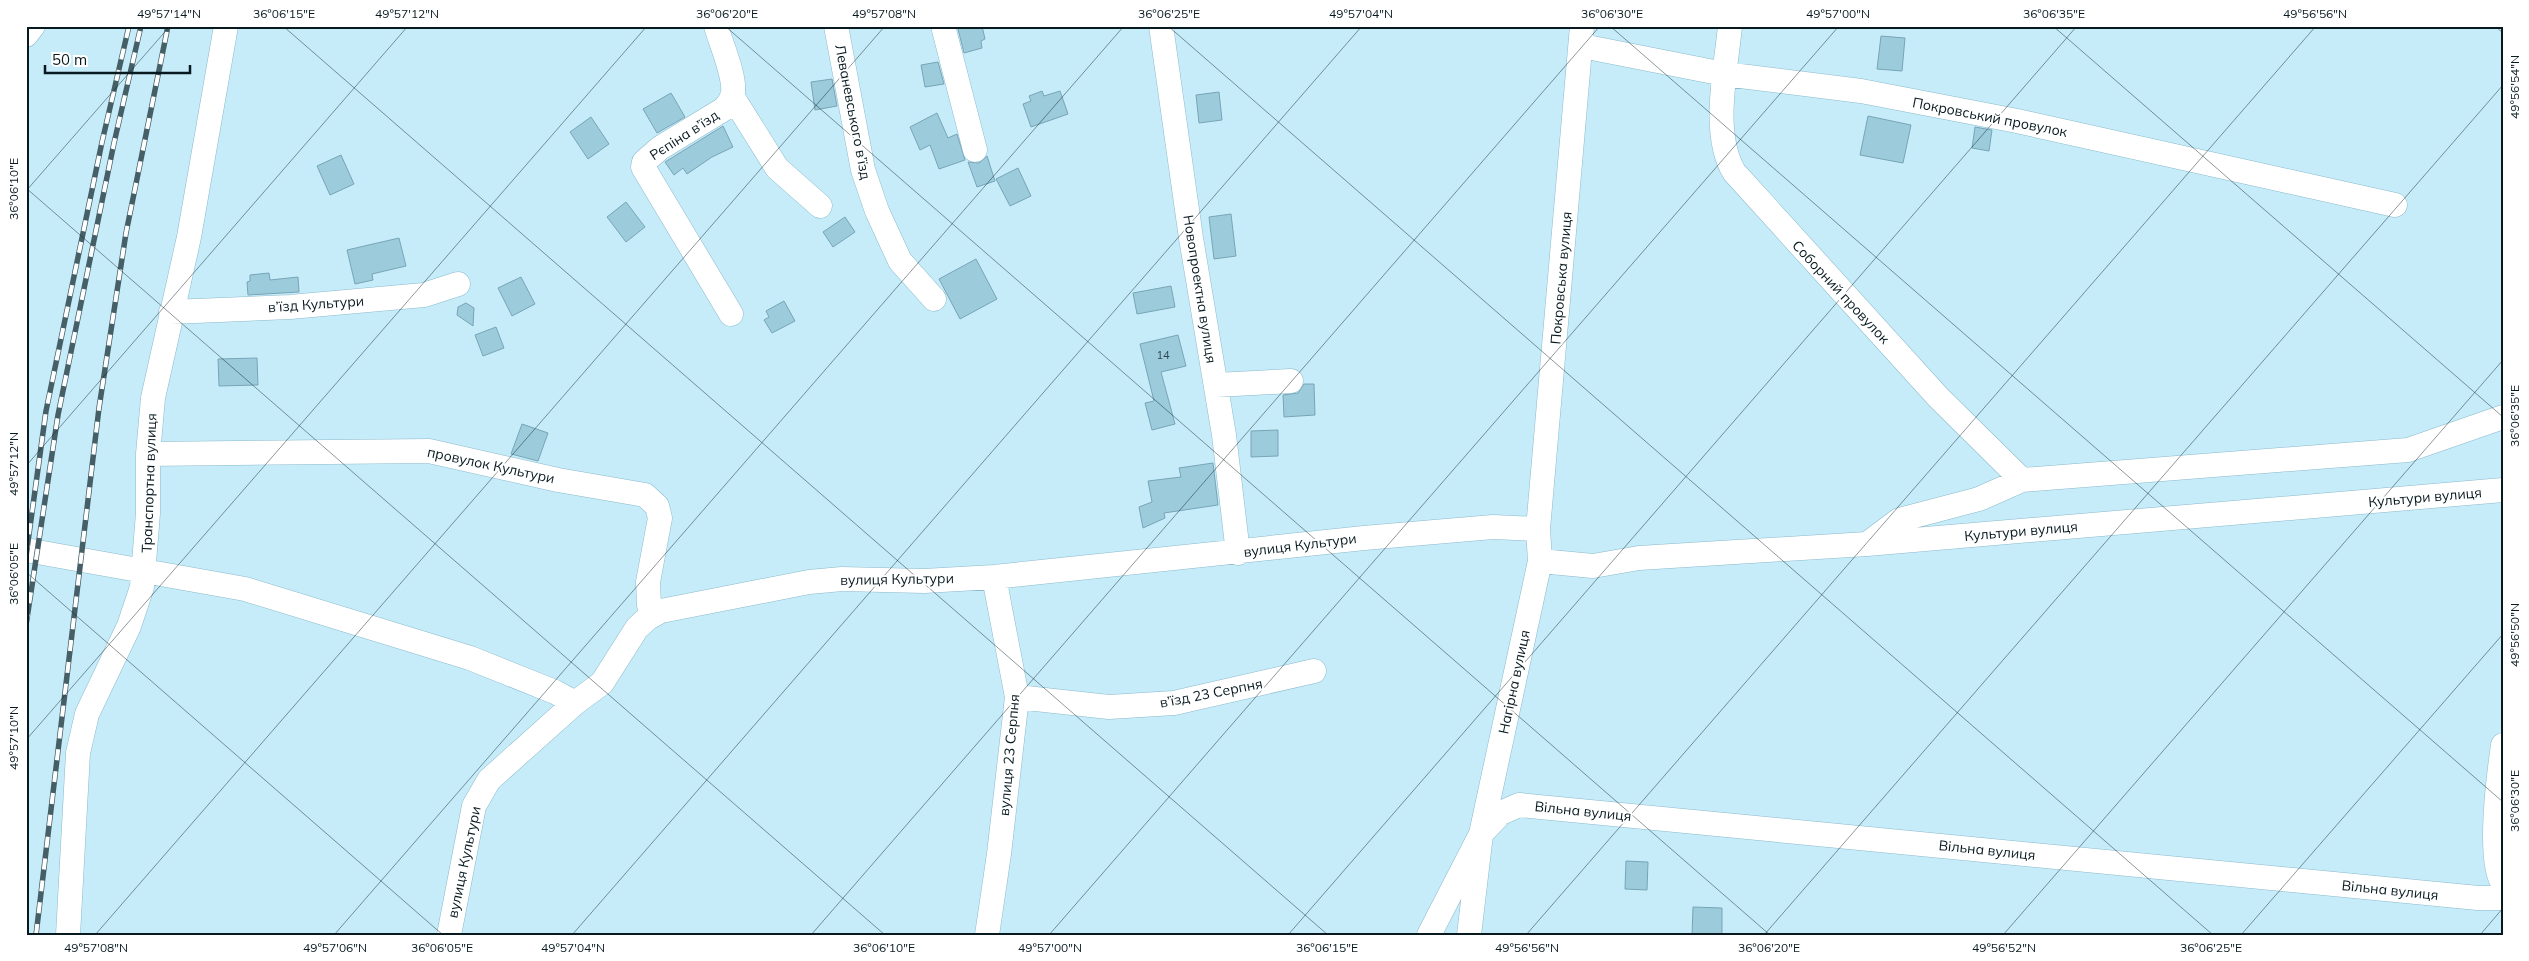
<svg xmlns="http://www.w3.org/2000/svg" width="2529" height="961" font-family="Mulish,sans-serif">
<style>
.building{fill:#9ccbdc;stroke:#78a5b6}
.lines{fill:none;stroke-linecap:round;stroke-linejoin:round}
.minor-casing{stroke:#8bbacb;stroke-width:25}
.minor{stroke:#fff;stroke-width:24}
.rail-casing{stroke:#465f67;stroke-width:5.5}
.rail{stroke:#fff;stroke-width:4;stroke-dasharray:11;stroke-linecap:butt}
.ticks{fill:none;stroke:#081a20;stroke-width:1;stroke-opacity:0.45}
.labels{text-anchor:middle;stroke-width:4;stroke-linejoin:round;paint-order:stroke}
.number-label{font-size:11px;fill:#2d464f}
.street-label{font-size:14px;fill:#081a20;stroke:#fff}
.neatline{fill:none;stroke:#081a20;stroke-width:2}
.ticks-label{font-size:12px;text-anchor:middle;fill:#081a20}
</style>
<rect width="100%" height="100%" fill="#c6ecfa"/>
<path class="building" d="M968 26H982L985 39 981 41 982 48 964 53 958 29Z
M1881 36 1905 38 1902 71 1877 69Z
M938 62 944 84 925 87 921 65Z
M832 79 837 106 815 110 811 82Z
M1042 91 1044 96 1060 91 1068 114 1031 127 1023 104 1031 101 1029 96Z
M1219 92 1222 120 1199 123 1196 95Z
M671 93 685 117 657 133 643 109Z
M937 113 948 138 957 134 965 160 939 169 930 145 920 150 910 127Z
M1868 116 1911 125 1903 163 1860 155Z
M591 117 609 144 588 159 570 132Z
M723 126 733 147 712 157 687 174 683 168 674 175 665 162Z
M1975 127 1992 130 1989 151 1972 148Z
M341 155 354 184 330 195 317 166Z
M987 156 995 181 977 187 968 162 979 163Z
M1018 168 1031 196 1010 206 996 179Z
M626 202 645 227 626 242 607 217Z
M1231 214 1236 256 1214 259 1209 217Z
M845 217 855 232 833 247 823 232Z
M399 238 406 266 372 274 373 280 355 284 347 250Z
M976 259 997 299 960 319 939 279Z
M269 273 270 280 298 277 299 292 248 295 247 282 250 281V275Z
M521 277 535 304 512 316 498 288Z
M1171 286 1175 307 1137 314 1133 293Z
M784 301 795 321 772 333 764 320 769 317 766 311Z
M466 303 474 308 473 326 457 315 458 307Z
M496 327 504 348 483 356 475 335Z
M1178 335 1186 366 1161 372 1175 424 1152 430 1145 403 1154 401 1140 344Z
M257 358 258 385 219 386 218 359Z
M1304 384H1314L1315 415 1284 417 1283 395 1298 393Z
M522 424 548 433 538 461 511 454Z
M1278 430V456L1251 457V431Z
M1213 463 1218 505 1164 513 1165 518 1143 528 1139 507 1152 502 1148 481 1181 477 1179 468Z
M1626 861 1648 862 1647 890 1625 889Z
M1693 907 1722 908V935H1692Z"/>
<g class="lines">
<g class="minor-casing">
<path id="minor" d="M716 26C721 44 735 75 733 92 733 99 728 104 724 109L660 148 644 162 643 167 731 314
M836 26 863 170 877 211 900 261 934 299
M943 26 975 150
M1161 26 1191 238 1224 435 1238 553
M1730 26C1726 70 1711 133 1734 172L1938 397 2022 480
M26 35 33 26
M1582 46 1724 74 1861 91 2017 121 2395 205
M732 96 777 168 820 206
M171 312 290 307 424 295 458 284
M1216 385 1291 381
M148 454 429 451 558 480 645 495 657 506 660 518 648 582 649 605 652 615
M1867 544 1899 520 1979 499 2022 480 2408 450 2503 417
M26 550 245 589 470 658 555 692 575 703
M1540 561 1593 566 1639 558 1867 544 2503 490
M1017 697 1109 707 1174 703 1314 671
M2503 745C2499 773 2487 862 2503 883
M68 935 78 753 87 714 129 626 142 587 148 513V454L153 398 189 237 226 26
M449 935 474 806 489 780 575 703 602 683 637 628 648 618 661 611 809 582 842 579 924 581 994 577 1364 538 1493 527 1538 529
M987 935 999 854 1017 697 994 577
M1429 935 1481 834 1501 813 1519 805 2478 898H2503
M1469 935 1481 834 1540 561 1538 529 1582 26"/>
</g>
<use href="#minor" class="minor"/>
<g class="rail-casing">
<path id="rail" d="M26 556 46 411 102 142 129 26
M26 625 58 415 114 143 141 26
M36 935 99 408 126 233 168 26"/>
</g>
<use href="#rail" class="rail"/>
</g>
<path class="ticks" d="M283 26 1328 935M725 26 1770 935M1168 26 2213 935M1610 26 2503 802M2053 26 2503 417M2495 26 2503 33M26 188 885 935M26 191 170 26M26 466 408 26M26 572 443 935M26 740 647 26M95 935 885 26M334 935 1124 26M572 935 1362 26M811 935 1600 26M1049 935 1839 26M1288 935 2077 26M1526 935 2316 26M1764 935 2503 85M2003 935 2503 360M2241 935 2503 634M2480 935 2503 908"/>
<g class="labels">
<g class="number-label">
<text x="1163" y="359">14</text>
</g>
<g class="street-label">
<text transform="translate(853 112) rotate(79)" y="5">Леваневського в’їзд</text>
<text transform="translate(1990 117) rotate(11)" y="5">Покровський провулок</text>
<text transform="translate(684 135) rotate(-33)" y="5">Рєпіна в’їзд</text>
<text transform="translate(1561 278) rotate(-85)" y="5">Покровська вулиця</text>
<text transform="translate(1200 289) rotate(81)" y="5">Новопроектна вулиця</text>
<text transform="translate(1841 292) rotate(47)" y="5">Соборний провулок</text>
<text transform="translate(316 304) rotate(-4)" y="5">в’їзд Культури</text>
<text transform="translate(491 465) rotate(12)" y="5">провулок Культури</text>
<text transform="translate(149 483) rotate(-88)" y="5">Транспортна вулиця</text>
<text transform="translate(2425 497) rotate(-5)" y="5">Культури вулиця</text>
<text transform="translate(2021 531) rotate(-5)" y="5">Культури вулиця</text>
<text transform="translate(1300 545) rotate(-7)" y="5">вулиця Культури</text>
<text transform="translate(897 579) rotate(-1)" y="5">вулиця Культури</text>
<text transform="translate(1514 682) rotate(-78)" y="5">Нагірна вулиця</text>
<text transform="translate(1211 693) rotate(-11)" y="5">в’їзд 23 Серпня</text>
<text transform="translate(1009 755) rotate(-85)" y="5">вулиця 23 Серпня</text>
<text transform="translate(1583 811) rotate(6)" y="5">Вільна вулиця</text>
<text transform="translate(1987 850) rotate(6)" y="5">Вільна вулиця</text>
<text transform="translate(464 862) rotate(-78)" y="5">вулиця Культури</text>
<text transform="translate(2390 890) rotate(6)" y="5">Вільна вулиця</text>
</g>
</g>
<rect width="2529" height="961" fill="none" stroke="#ffffff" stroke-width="55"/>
<path d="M45 65v8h145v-8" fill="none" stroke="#081a20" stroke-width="2.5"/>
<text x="52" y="65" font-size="15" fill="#081a20" stroke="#ffffff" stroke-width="4" paint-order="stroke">50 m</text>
<rect x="28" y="28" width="2474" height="906" class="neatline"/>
<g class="ticks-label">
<text x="169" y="18">49°57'14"N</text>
<text x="284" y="18">36°06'15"E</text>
<text x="407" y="18">49°57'12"N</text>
<text x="727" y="18">36°06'20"E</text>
<text x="884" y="18">49°57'08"N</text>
<text x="1169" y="18">36°06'25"E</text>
<text x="1361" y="18">49°57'04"N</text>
<text x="1612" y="18">36°06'30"E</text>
<text x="1838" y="18">49°57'00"N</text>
<text x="2054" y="18">36°06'35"E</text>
<text x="2315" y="18">49°56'56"N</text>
<text transform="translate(2515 87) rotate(-90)" y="4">49°56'54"N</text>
<text transform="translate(14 189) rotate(-90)" y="4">36°06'10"E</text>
<text transform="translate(2515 416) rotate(-90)" y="4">36°06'35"E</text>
<text transform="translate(14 464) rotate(-90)" y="4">49°57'12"N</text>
<text transform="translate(14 574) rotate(-90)" y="4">36°06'05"E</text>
<text transform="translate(2515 635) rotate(-90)" y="4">49°56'50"N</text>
<text transform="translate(14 738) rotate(-90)" y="4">49°57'10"N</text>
<text transform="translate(2515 801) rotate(-90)" y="4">36°06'30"E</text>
<text x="96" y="952">49°57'08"N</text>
<text x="335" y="952">49°57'06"N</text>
<text x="442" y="952">36°06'05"E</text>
<text x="573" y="952">49°57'04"N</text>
<text x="884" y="952">36°06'10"E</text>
<text x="1050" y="952">49°57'00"N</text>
<text x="1327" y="952">36°06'15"E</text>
<text x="1527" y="952">49°56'56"N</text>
<text x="1769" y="952">36°06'20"E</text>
<text x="2004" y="952">49°56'52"N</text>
<text x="2211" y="952">36°06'25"E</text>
</g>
</svg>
